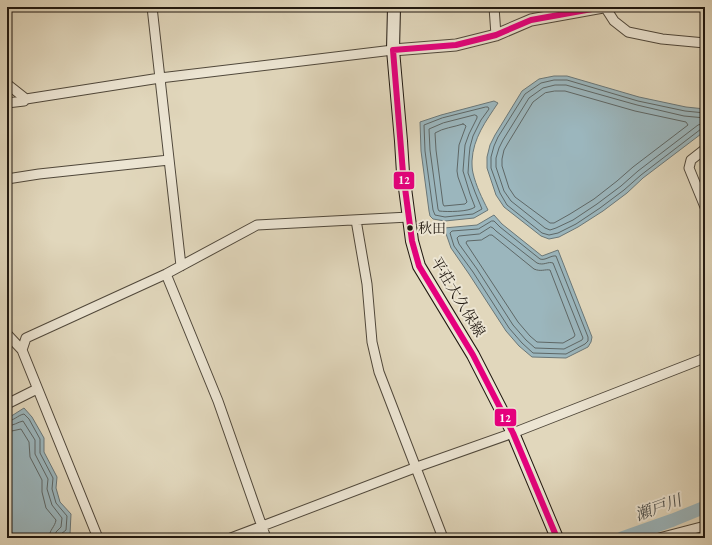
<svg xmlns="http://www.w3.org/2000/svg" width="712" height="545" font-family="'EB Garamond','Noto Serif JP',serif">
<style>
.water{fill:#9bb6bd;stroke:#6a7778}
.lines{fill:none;stroke-linecap:round;stroke-linejoin:round}
.shore{stroke:#5e6766;stroke-width:1}
.river{stroke:#9bb6bd;stroke-width:13}
.minor-casing{stroke:#50483b;stroke-width:11}
.tertiary-casing{stroke:#50483b;stroke-width:13}
.secondary-casing{stroke:#201810;stroke-width:14}
.minor{stroke:#ece5d3;stroke-width:9}
.tertiary{stroke:#ece5d3;stroke-width:11}
.secondary{stroke:#ece5d3;stroke-width:12}
.bus-1-casing{stroke:#ece5d3;stroke-width:9}
.bus-1{stroke:#e5007d;stroke-width:6}
.bus-dot{fill:#201810;stroke:#ece5d3;stroke-width:1.5}
.labels{text-anchor:middle;stroke-width:4;stroke-linejoin:round;paint-order:stroke}
.bus-label{font-size:14px;fill:#201810;stroke:#ece5d3;text-anchor:start}
.street-label{font-size:15px;fill:#201810;stroke:#ece5d3}
.water-label{font-size:16px;font-style:italic;fill:#4b4f4d;stroke:#ece5d3}
.line-badge{stroke:#ece5d3;stroke-width:1.5}
.badge-label{font-size:11px;text-anchor:middle;font-weight:bold;fill:#fff}
</style>
<rect width="100%" height="100%" fill="#e1d7bc"/>
<filter id="stains"><feTurbulence type="fractalNoise" baseFrequency=".005" numOctaves="4"/><feColorMatrix values="0 0 0 0 .2 0 0 0 0 .09 0 0 0 0 .02 0 0 0 .5 -.17"/></filter>
<radialGradient id="worn" r=".72"><stop offset=".6" stop-color="#630" stop-opacity="0"/><stop offset="1" stop-color="#630" stop-opacity=".3"/></radialGradient>
<path class="water" d="M554 76H567L639 97 686 107 705 109V131L643 178 627 193 603 211 578 227 559 237 549 239 541 236 504 207 496 195 487 168V157L490 145 495 135 522 91 539 79Z
M494 101 498 103C486 121 473 138 472 161 472 165 472 169 473 173 476 186 482 198 488 210L474 218 445 221 433 219 430 216 429 211 421 151 420 122 441 115Z
M494 215 502 224 542 256 558 250 592 337 591 342 588 347 566 358 532 357 519 346 506 331 469 274 451 248 444 228 477 225Z
M24 408 32 417 44 438V452L57 477 56 488 60 502 71 514 70 534 61 538H7V418L13 415Z"/>
<g class="lines">
<path class="shore" d="M555 91H565L635 111 686 122 688 125 633 167 617 181 594 199 570 214 554 223H550L515 197 509 188 502 166V159L504 150 508 143 533 102 545 93Z
M486 107H488L489 109 481 120 473 136 470 147 469 157 468 173 475 192 482 209 473 214 445 217 435 215 433 210 425 151 424 125 442 118Z
M705 113 685 111 638 101 567 80H554L541 83 525 94 498 137 494 146 491 157V168L500 193 507 205 542 233 549 235 558 233 576 224 600 208 624 190 641 175 701 129 705 128
M475 115 477 116V118L469 134 465 145 463 171 470 194 475 207C469 212 447 212 439 211L438 209 430 150 429 129 443 123Z
M705 118 684 116 637 105 566 85H555L543 88 529 98 503 140 499 148 496 158V167L504 191 511 201 545 228 550 230 556 228 573 220 597 204 621 186 638 171 698 125 705 123
M463 124 465 125 466 126 459 145 457 171 458 177 467 202 465 204 444 206 443 204 436 150 435 133C443 128 454 127 463 124Z
M492 221H494L500 227 540 259C545 261 551 255 556 256L588 337V341L585 344 566 354 533 353 522 343 509 328 473 272 454 246 450 233 452 231 478 229Z
M491 227 493 228 496 231 537 263C544 266 548 261 553 263L583 338 582 340 564 349 535 348 526 340 513 325 477 269 459 244 457 238 459 236 479 234Z
M490 235H492L534 269C541 272 545 269 550 270L575 335 574 337 563 343 537 342 530 336 518 322 466 243 467 241 481 240Z
M7 421C14 421 18 415 24 414L29 419 40 439V453L53 478 52 489 56 503 67 516 66 530 61 534 60 538
M7 426C13 426 18 422 23 421L35 440V454L48 479 47 489 52 505 62 518 61 527 56 532 55 538
M7 432 21 429 29 442 30 457 42 480V492L46 508 56 520C55 527 49 530 49 538"/>
<path class="river" d="M622 538 673 520 705 507"/>
<g class="minor-casing">
<path id="minor" d="M152 7 181 266
M494 7 496 35
M605 7 614 21 628 32 662 39 705 43
M7 84 26 99
M7 103 24 101 26 99 160 78 393 50
M705 149 691 160 689 168 705 207
M7 179 39 174 169 160
M356 220 367 284 372 342 379 372 443 538
M166 274 218 401 266 538
M7 334 22 350 98 538
M22 350 26 338 166 274 257 225 409 217
M7 404 37 389
M231 538 417 467 513 433 705 358
M659 538 705 526"/>
</g>
<g class="tertiary-casing">
<path id="tertiary" d="M393 50 456 45 496 35 531 20 603 7"/>
</g>
<g class="secondary-casing">
<path id="secondary" d="M394 7 393 50 401 141 403 173 412 241 419 266 473 355 513 433 557 538"/>
</g>
<use href="#minor" class="minor"/>
<use href="#tertiary" class="tertiary"/>
<use href="#secondary" class="secondary"/>
<g class="bus-1-casing">
<path id="bus-1" d="M393 50 403 173 412 241 419 266 473 355 513 433 557 538
M393 50 456 45 496 35 531 20 603 7"/>
</g>
<use href="#bus-1" class="bus-1"/>
</g>
<circle class="bus-dot" cx="410" cy="228" r="3.5"/>
<g class="labels">
<g class="bus-label">
<text x="418" y="233">秋田</text>
</g>
<g class="street-label">
<text transform="translate(458 297) rotate(59)" y="5">平荘大久保線</text>
</g>
<g class="water-label">
<text transform="translate(658 507) rotate(-20)" y="6">瀬戸川</text>
</g>
</g>
<g class="line-badge">
<rect x="393" y="171" width="22" height="19" rx="4" fill="#e5007d"/>
<rect x="494" y="408" width="23" height="19" rx="4" fill="#e5007d"/>
</g>
<g class="badge-label">
<text x="404" y="184">12</text>
<text x="505" y="422">12</text>
</g>
<rect width="712" height="545" fill="none" stroke="#e1d7bc" stroke-width="24"/>
<rect x="8" y="8" width="696" height="529" fill="none" stroke="#201810" stroke-width="2"/>
<rect x="12" y="12" width="688" height="521" fill="none" stroke="#201810"/>
<rect width="100%" height="100%" filter="url(#stains)"/>
<rect width="100%" height="100%" fill="url(#worn)"/>
</svg>
